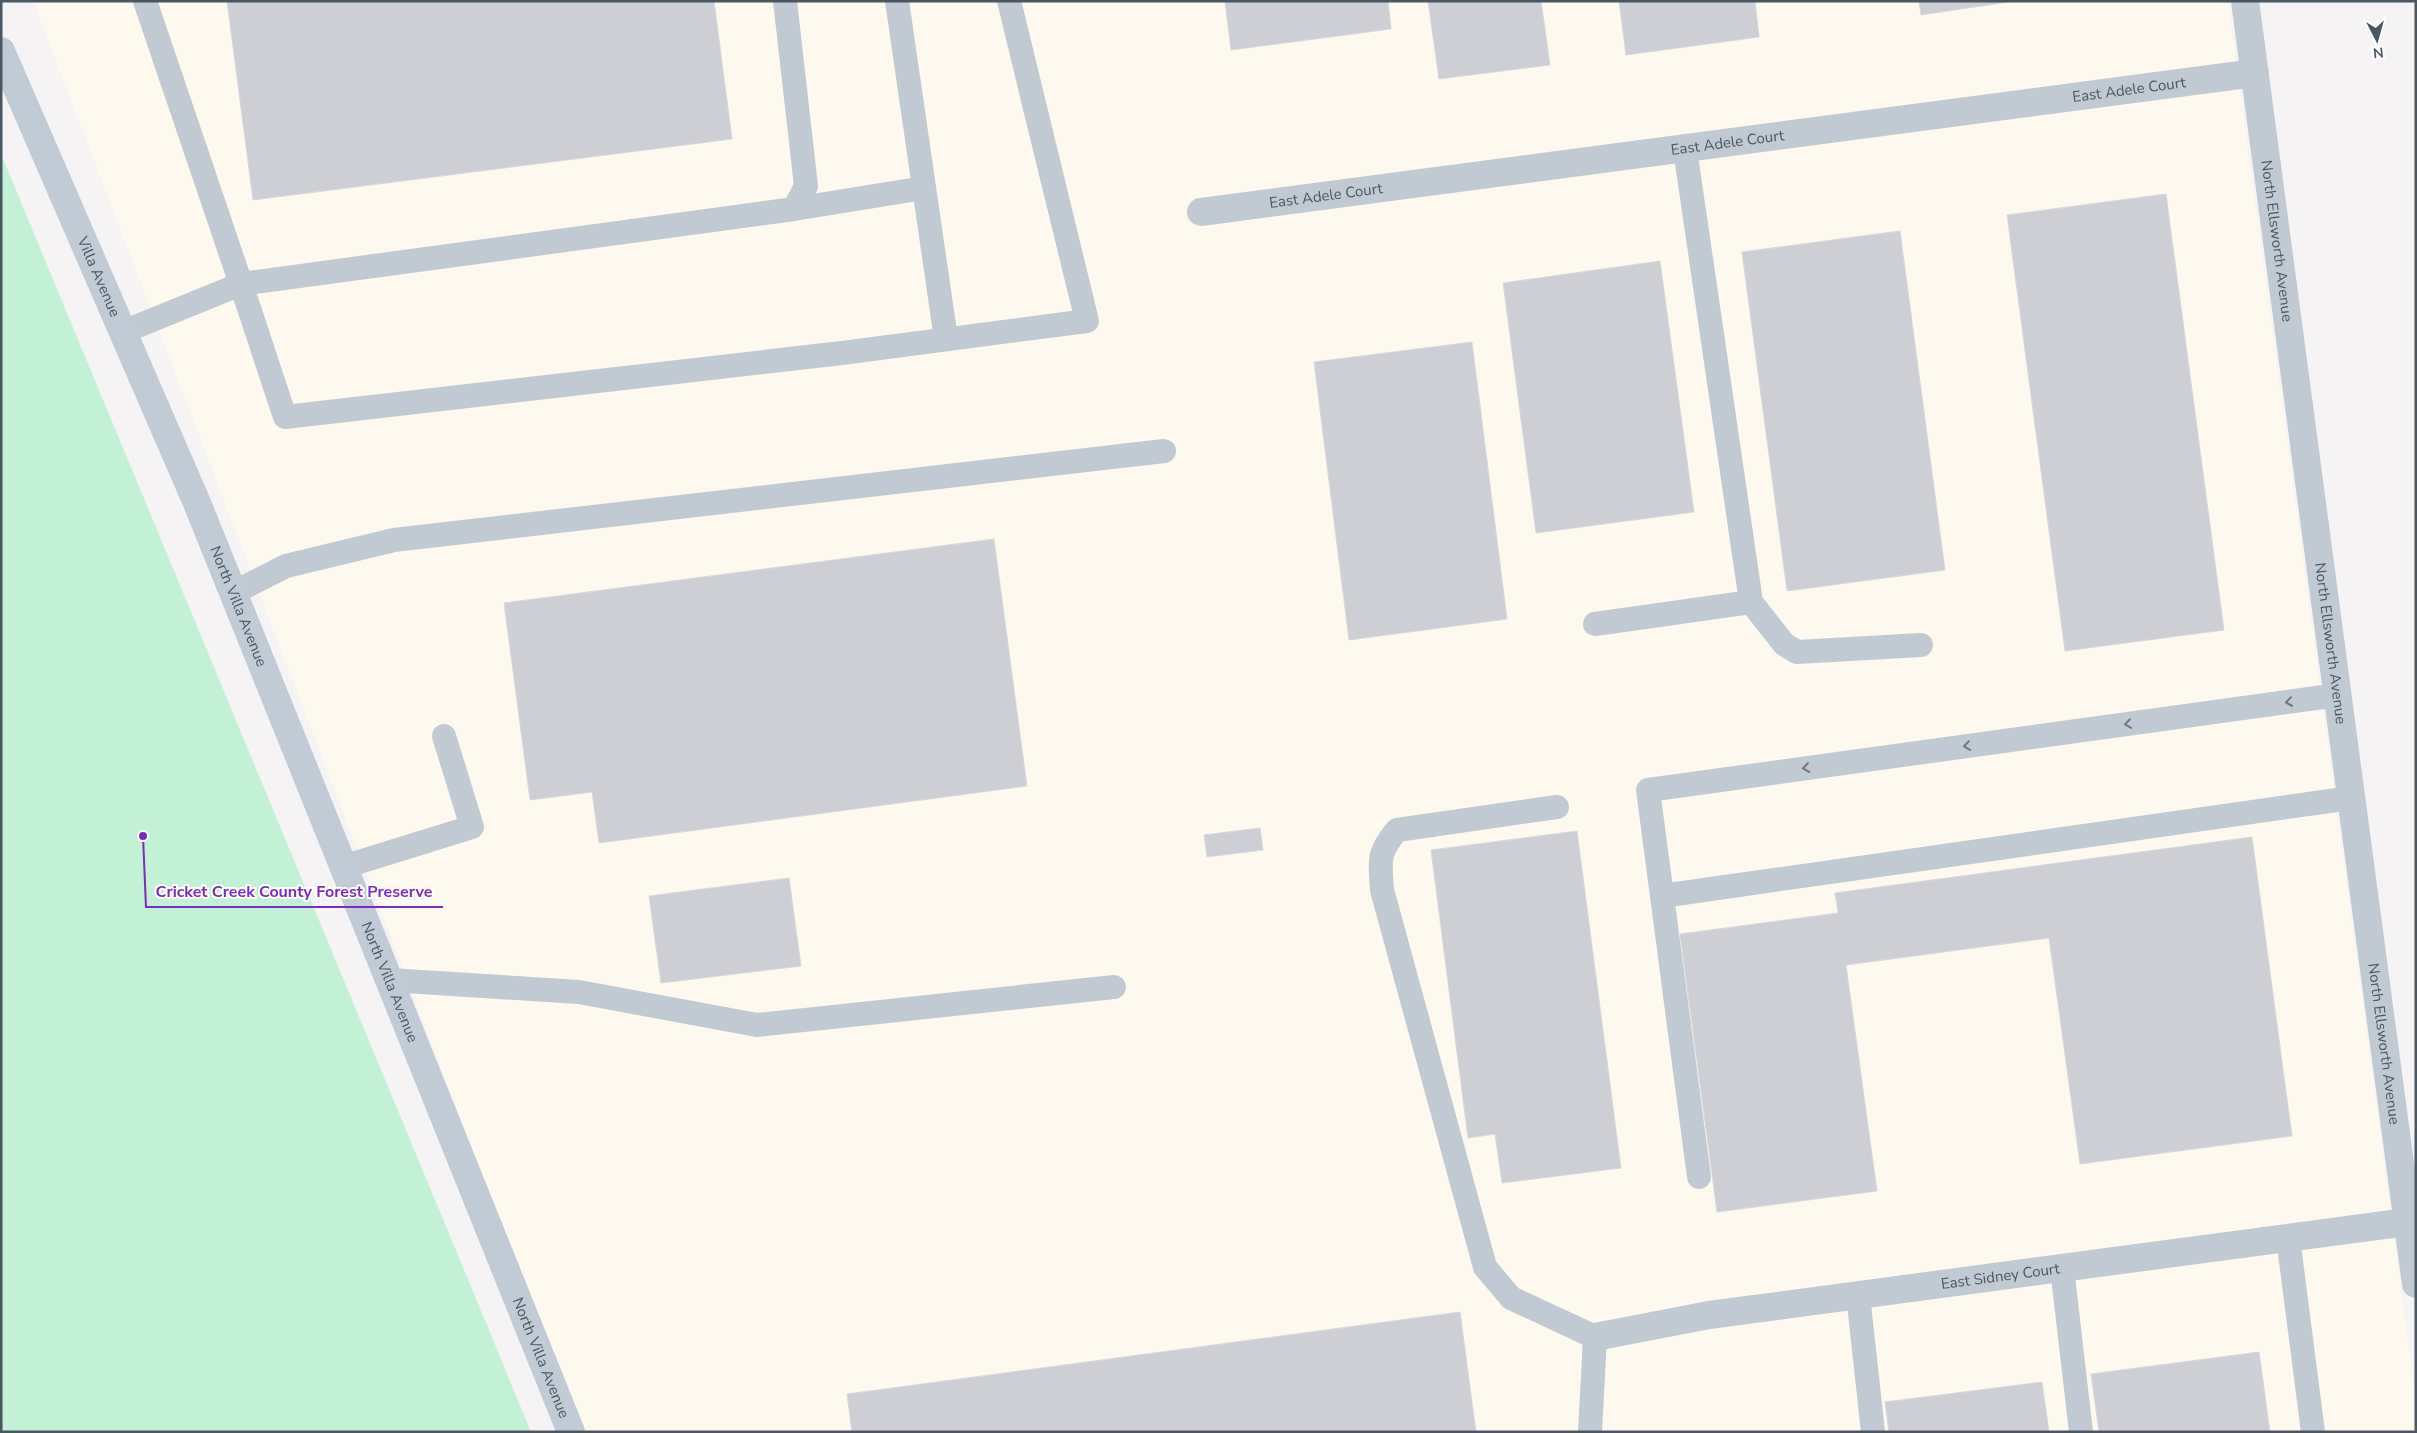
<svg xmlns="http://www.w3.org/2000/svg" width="2417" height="1433" font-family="'Nunito Sans',sans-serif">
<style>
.commercial{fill:#fdf9ef}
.green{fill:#c3f1d5}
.building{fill:#cdcfd5;stroke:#d7d9de}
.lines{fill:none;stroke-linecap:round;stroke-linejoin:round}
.service{stroke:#c1cad2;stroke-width:24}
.minor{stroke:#c1cad2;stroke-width:28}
.secondary{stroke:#c1cbd6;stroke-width:28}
.oneway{stroke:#6e7983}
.labels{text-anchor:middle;stroke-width:4;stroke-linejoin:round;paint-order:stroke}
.street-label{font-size:15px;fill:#4a5661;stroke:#fff}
.leader{fill:none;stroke:#7b2cbf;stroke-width:2}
.callout-dot{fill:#7b2cbf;stroke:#fff;stroke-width:2}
.callout-label{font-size:16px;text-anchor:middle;font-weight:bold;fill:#7b2cbf;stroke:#fff;stroke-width:4;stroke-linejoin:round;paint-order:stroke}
</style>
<rect width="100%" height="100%" fill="#f5f3f3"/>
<path class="commercial" d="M33 1H2228L2416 1400V1432H580Z"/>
<path class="green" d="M1 154 489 1330 531 1432H1Z"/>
<path class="building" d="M227 1H714L732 139 253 200Z
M1225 1H1388L1391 29 1231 50Z
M1428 1H1541L1550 65 1439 79Z
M1619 1H1755L1759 37 1626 55Z
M1919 1H2015L1921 15Z
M2166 194 2224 630 2065 651 2007 215Z
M1900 231 1945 570 1787 591 1742 252Z
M1660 261 1694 512 1536 533 1503 283Z
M1472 342 1507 619 1349 640 1314 362Z
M994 539 1027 786 599 843 592 792 530 800 504 603Z
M1260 828 1263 850 1207 857 1204 835Z
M1577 831 1621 1168 1502 1183 1495 1134 1468 1138 1431 850Z
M2252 837 2292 1136 2080 1164 2049 938 1846 965 1877 1191 1717 1212 1680 934 1838 913 1835 893Z
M789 878 801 966 661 983 649 896Z
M1460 1312 1476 1432H852L847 1394Z
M2259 1352 2270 1432H2099L2091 1374Z
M2042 1382 2049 1432H1889L1885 1402Z"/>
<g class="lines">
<path class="service" d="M785 1 806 186 794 209 241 284 285 417 842 353 1087 321 1009 1
M897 1 946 339
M794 209 924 188
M123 332 241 284 145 1
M233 593 286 566 394 540 1164 451
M1751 602 1784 644 1797 652 1921 645
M1595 624 1751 602 1685 149
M2338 695 1648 790 1662 896 2351 798
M1557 807 1397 830C1377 854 1380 860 1382 890L1485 1267 1511 1298 1595 1337 1590 1432
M343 867 472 827 444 736
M1662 896 1699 1177
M389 980 579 992 757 1025 1114 987
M2288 1238 2313 1432
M2062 1268 2081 1432
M1858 1295 1873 1432"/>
<g class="minor">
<path id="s1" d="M2245 1 2416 1284"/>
<path id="s2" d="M1201 212 2255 73"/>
<path id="s3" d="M1595 1337 1709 1315 2407 1222"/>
</g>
<path class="secondary" id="s4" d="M1 51 197 503 571 1432"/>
</g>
<defs><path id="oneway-chevron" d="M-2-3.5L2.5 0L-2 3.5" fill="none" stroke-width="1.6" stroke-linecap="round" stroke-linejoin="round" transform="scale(1.25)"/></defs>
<g class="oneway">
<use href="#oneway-chevron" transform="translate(2289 702) rotate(172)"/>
<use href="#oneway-chevron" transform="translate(2128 724) rotate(172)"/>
<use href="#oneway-chevron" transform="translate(1967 746) rotate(172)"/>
<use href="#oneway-chevron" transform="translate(1806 768) rotate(172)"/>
</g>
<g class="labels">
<g class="street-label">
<text dy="5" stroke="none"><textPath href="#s2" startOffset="936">East Adele Court</textPath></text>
<text dy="5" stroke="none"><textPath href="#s2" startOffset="531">East Adele Court</textPath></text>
<text dy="5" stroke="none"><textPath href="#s2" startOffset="126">East Adele Court</textPath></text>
<text dy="5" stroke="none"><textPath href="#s1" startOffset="242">North Ellsworth Avenue</textPath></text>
<text dy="5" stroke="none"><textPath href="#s4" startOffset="246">Villa Avenue</textPath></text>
<text dy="5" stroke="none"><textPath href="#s4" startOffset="604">North Villa Avenue</textPath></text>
<text dy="5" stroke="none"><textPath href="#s1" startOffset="648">North Ellsworth Avenue</textPath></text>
<text dy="5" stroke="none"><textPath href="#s4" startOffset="1009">North Villa Avenue</textPath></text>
<text dy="5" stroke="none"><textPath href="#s1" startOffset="1052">North Ellsworth Avenue</textPath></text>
<text dy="5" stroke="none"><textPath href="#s3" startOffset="410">East Sidney Court</textPath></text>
<text dy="5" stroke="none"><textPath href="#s4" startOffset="1414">North Villa Avenue</textPath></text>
</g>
</g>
<path class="leader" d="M143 836L146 907H443"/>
<circle class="callout-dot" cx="143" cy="836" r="5"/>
<g class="callout-label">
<text x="294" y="897">Cricket Creek County Forest Preserve</text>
</g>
<rect width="2417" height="1433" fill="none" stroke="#4a5661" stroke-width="5"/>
<g transform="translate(2377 40) rotate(174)" stroke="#ffffff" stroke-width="4" paint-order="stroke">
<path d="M0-4L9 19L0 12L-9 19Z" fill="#4a5661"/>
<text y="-8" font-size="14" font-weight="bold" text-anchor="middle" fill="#4a5661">N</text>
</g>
</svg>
